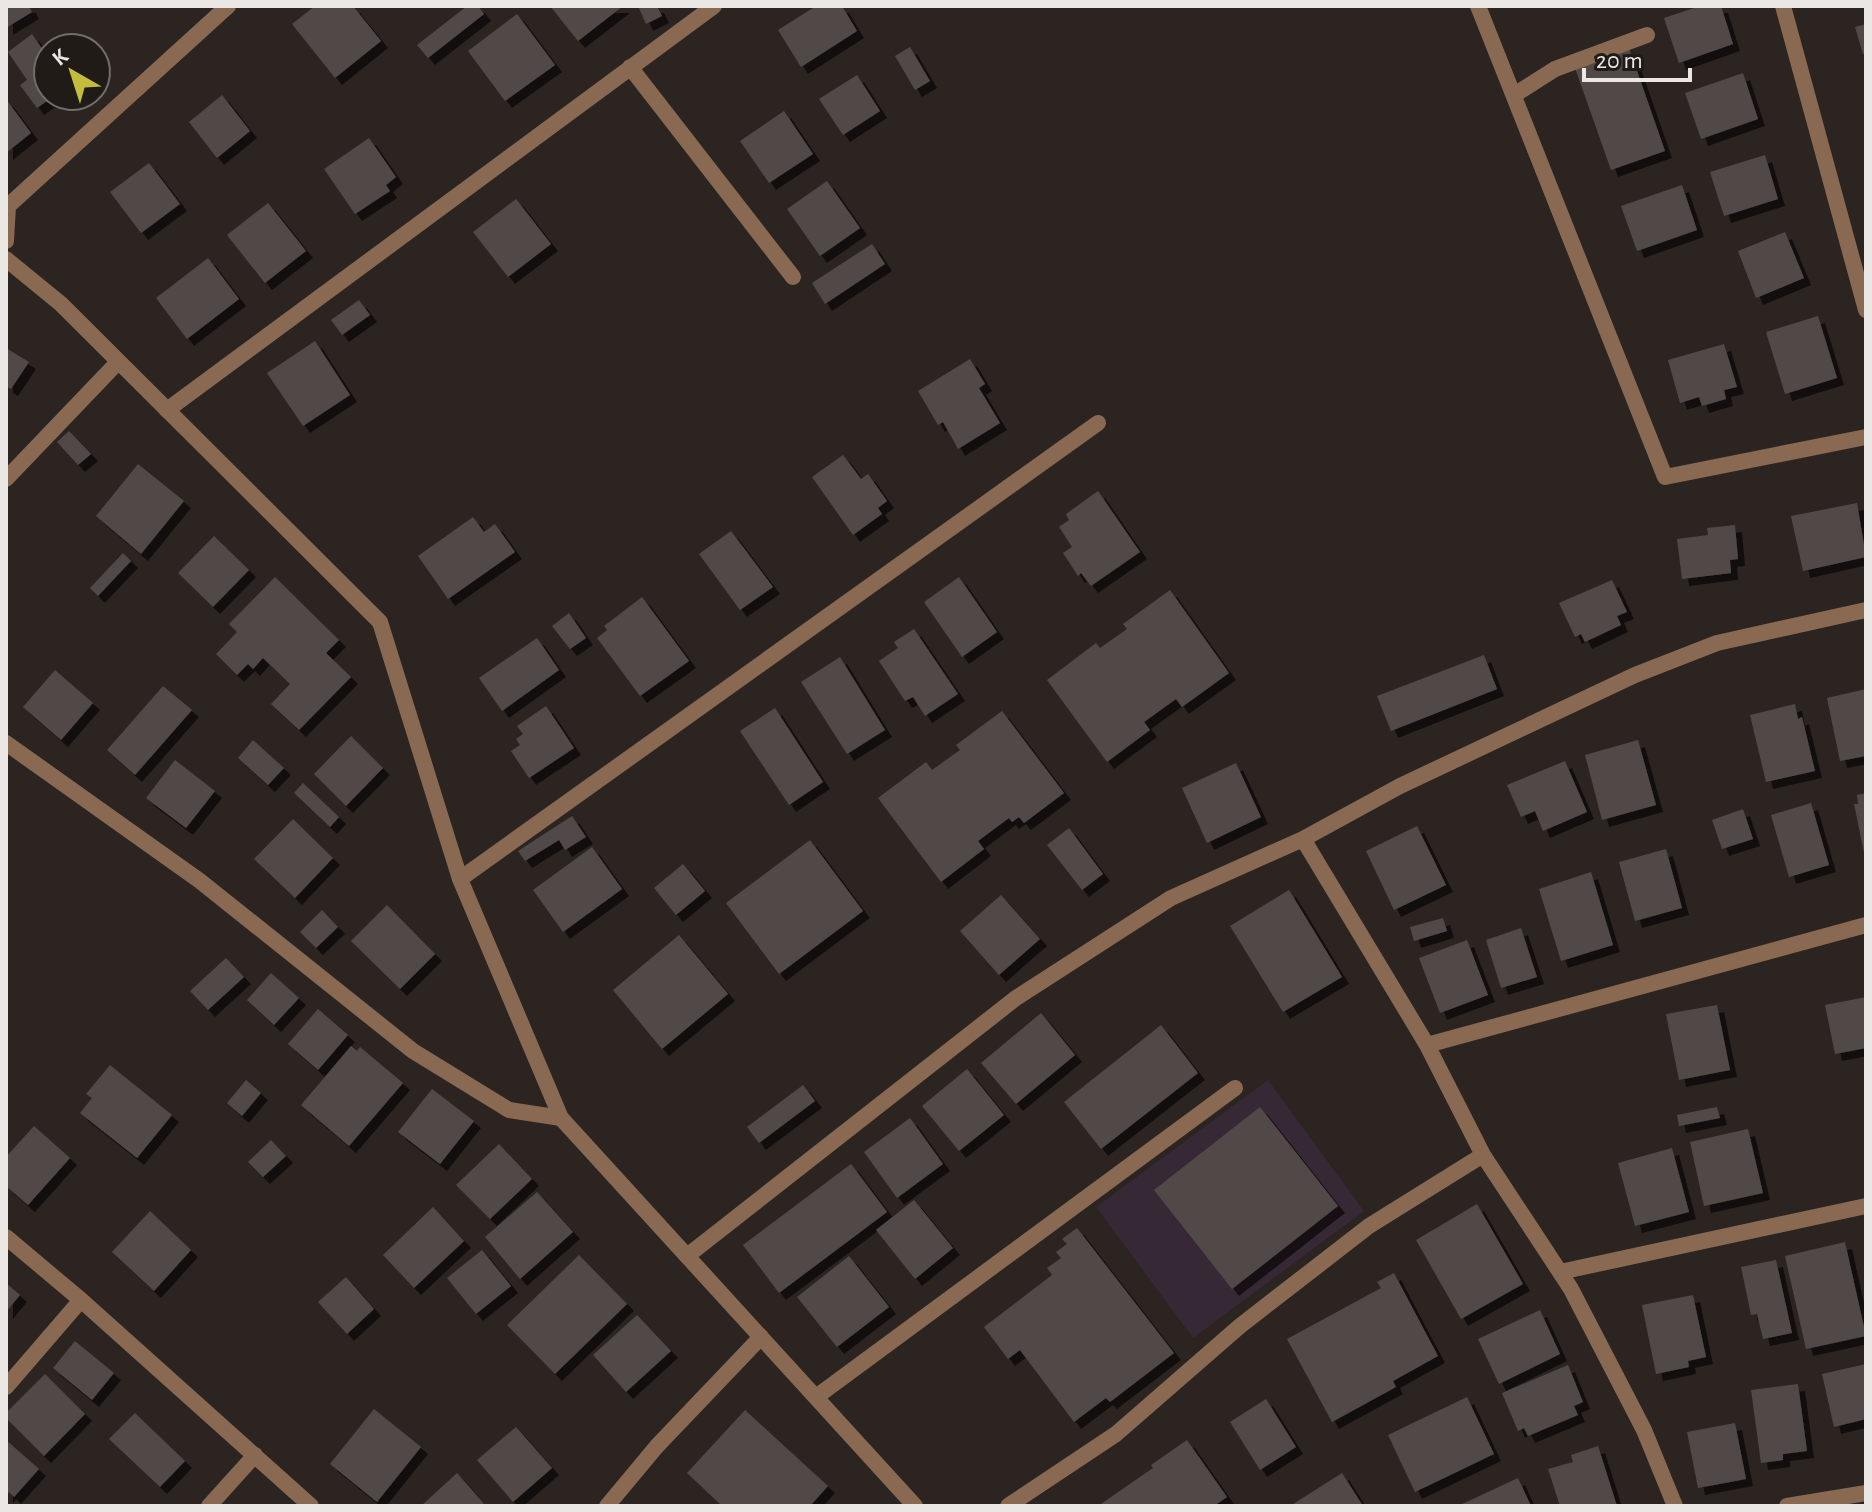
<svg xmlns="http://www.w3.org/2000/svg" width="1872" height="1512" font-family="'Alegreya Sans',sans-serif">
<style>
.education{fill:#362835}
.building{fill:#514a46;filter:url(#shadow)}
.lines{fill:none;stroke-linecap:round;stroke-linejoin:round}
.minor{stroke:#896952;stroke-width:16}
.tertiary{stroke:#896952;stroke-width:16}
</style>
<defs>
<filter id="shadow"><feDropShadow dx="7" dy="7" stdDeviation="0" flood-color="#0009"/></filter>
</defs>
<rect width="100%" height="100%" fill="#2b2421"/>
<path class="education" d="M1268 1080 1364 1211 1193 1338 1096 1207Z"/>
<path class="building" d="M6 6H29L32 12 6 28Z
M315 6H353L381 41 335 78 292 24Z
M467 6H478L484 14 428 58 417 45Z
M550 6H623L578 41Z
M638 6H657L662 16 646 24Z
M816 6H842L857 31 801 67 778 30Z
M1700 6H1721L1733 44 1679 63 1664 18Z
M517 14 555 65 505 101 468 51Z
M1866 24V53L1863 54 1855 27Z
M32 34 48 57V96H54L37 108 20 85 27 80 8 52Z
M910 47 930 81 915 90 895 56Z
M1629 48 1665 151 1611 170 1575 68Z
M1743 73 1758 119 1701 139 1685 93Z
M857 75 880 111 843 135 819 99Z
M222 95 250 131 217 158 189 122Z
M6 99 31 133 6 153Z
M784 111 813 154 769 183 740 141Z
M369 138 396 177 386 185 390 191 355 214 324 169Z
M1765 155 1778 199 1724 216 1710 172Z
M149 163 180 204 141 233 110 192Z
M827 181 860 228 820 256 787 209Z
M1682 185 1697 230 1637 251 1621 206Z
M516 199 551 244 508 277 473 232Z
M268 203 306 251 265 283 227 235Z
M1785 232 1804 278 1756 298 1738 251Z
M872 244 885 264 825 304 812 283Z
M208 258 239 299 187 339 156 298Z
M359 300 370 315 342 335 331 320Z
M1818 316 1837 378 1785 394 1766 332Z
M315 341 350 395 303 426 267 373Z
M1724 344 1737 387 1724 390 1726 399 1702 406 1699 397 1680 403 1668 360Z
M6 348 29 362 11 389 6 386Z
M970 359 985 384 979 388 1000 423 958 449 943 422 938 425 918 391Z
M69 431 91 454 78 465 57 442Z
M843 455 861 479 868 474 887 501 878 508 882 514 853 535 812 477Z
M138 464 184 501 141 554 96 516Z
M1098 491 1140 552 1091 586 1081 573 1078 576 1063 553 1072 547 1059 527 1069 520 1066 514Z
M1857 503 1866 557 1803 571 1791 516Z
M473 517 484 532 495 524 515 552 448 599 418 556Z
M1735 525 1738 559 1730 560 1731 573 1682 579 1677 539 1708 535 1707 528Z
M731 531 773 587 740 610 699 554Z
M214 536 249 570 213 607 178 573Z
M123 553 131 561 98 596 90 588Z
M275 577 339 640 326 653 351 677 299 730 271 704 290 684 263 658 253 669 248 664 237 675 216 654 237 632 229 624Z
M959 577 997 632 962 657 924 602Z
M1612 580 1627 612 1617 616 1621 625 1585 642 1581 634 1575 637 1559 603Z
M1170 590 1229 673 1182 707 1176 699 1144 722 1150 730 1107 762 1047 680 1096 643 1100 648 1127 629 1123 624Z
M642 597 689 661 640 696 597 638 607 630 604 626Z
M569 613 586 638 570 649 552 626Z
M914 629 958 694 925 716 913 697 905 701 879 661 898 648 894 642Z
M537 638 559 670 502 711 479 678Z
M1484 655 1497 689 1391 731 1377 696Z
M840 657 885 730 847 754 801 682Z
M55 670 93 703 61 740 23 707Z
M163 686 192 710 135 775 107 750Z
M1866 689V756L1840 761 1827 698Z
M1795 704 1798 719 1802 717 1815 771 1766 782 1750 715Z
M546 706 574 748 529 778 511 751 520 745 516 739 523 734 517 726Z
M775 708 823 782 789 805 740 731Z
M1002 711 1064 793 1024 823 1019 817 1012 822 1009 818 978 841 984 849 941 882 878 798 926 762 932 770 960 750 956 745Z
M351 736 383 768 346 806 314 774Z
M253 740 284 768 268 785 238 758Z
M1638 740 1656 805 1602 820 1585 755Z
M175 760 215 791 186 828 146 798Z
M1565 761 1587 812 1543 831 1535 811 1521 817 1507 785Z
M1236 763 1261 817 1207 843 1182 788Z
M303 783 339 817 330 827 294 793Z
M1866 793V858H1865L1854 804H1858L1857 795Z
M1811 803 1829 865 1789 877 1771 815Z
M1743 809 1753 839 1722 849 1712 820Z
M572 816 586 837 565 850 559 840 525 861 518 851Z
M293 819 333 858 295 898 254 859Z
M1417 826 1446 885 1394 910 1366 851Z
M1069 828 1103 874 1082 890 1047 845Z
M810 840 863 911 779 974 726 903Z
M592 847 622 889 563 932 533 890Z
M1666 849 1682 908 1635 921 1619 862Z
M683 864 705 891 676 915 654 888Z
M1591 872 1613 945 1561 961 1539 889Z
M1289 890 1342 977 1283 1012 1230 926Z
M1001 895 1040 939 999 975 960 931Z
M387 905 435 954 400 989 351 941Z
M322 910 338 927 316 948 300 932Z
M1443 918 1447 931 1414 941 1410 927Z
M1521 928 1537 977 1501 988 1486 940Z
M679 935 728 994 662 1049 613 990Z
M1467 940 1488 995 1440 1013 1419 958Z
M226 958 244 977 208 1010 190 991Z
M271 973 299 998 274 1025 247 1000Z
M1866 997V1048L1835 1054 1825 1005Z
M1717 1005 1730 1070 1679 1080 1666 1014Z
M318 1009 348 1035 318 1070 288 1044Z
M1041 1013 1075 1055 1016 1104 981 1063Z
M1161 1025 1198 1073 1101 1149 1064 1102Z
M351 1046 357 1051 360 1047 403 1083 349 1146 301 1105Z
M110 1065 172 1115 137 1158 80 1113 92 1098 86 1094Z
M967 1069 1004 1115 959 1151 922 1106Z
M246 1080 261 1093 242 1116 227 1103Z
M803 1085 815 1101 759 1143 747 1127Z
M432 1089 474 1121 440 1164 398 1132Z
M1260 1107 1338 1206 1232 1289 1154 1190Z
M1717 1107 1720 1118 1679 1126 1677 1115Z
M910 1118 943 1164 897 1198 864 1152Z
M34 1126 70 1158 28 1205 6 1186V1157Z
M1748 1129 1763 1193 1704 1206 1690 1142Z
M271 1140 286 1156 263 1177 248 1162Z
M499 1144 532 1179 490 1219 456 1185Z
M1672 1148 1689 1212 1635 1226 1618 1163Z
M851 1164 887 1212 779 1293 743 1245Z
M537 1192 573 1232 520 1279 485 1237Z
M914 1200 953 1248 915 1279 876 1230Z
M1477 1204 1523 1284 1461 1319 1416 1240Z
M433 1207 464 1241 414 1288 383 1255Z
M150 1211 191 1250 154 1291 112 1252Z
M1077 1228 1174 1353 1110 1402 1106 1398 1074 1422 1020 1350 1008 1359 984 1327 1052 1275 1047 1268 1061 1258 1056 1252 1067 1244 1062 1239Z
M1845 1242 1866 1336 1806 1349 1785 1256Z
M482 1250 511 1286 476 1314 447 1278Z
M579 1255 627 1304 555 1374 507 1325Z
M849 1256 889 1307 837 1347 797 1297Z
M1776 1260 1792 1333 1763 1339 1757 1314 1751 1315 1741 1267Z
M1394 1273 1438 1356 1393 1381 1396 1387 1332 1422 1287 1339 1381 1288 1377 1282Z
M346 1277 374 1309 347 1334 318 1302Z
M6 1283 20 1295 6 1312Z
M1693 1295 1706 1357 1688 1361 1689 1367 1656 1374 1642 1305Z
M1540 1310 1560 1354 1499 1384 1478 1339Z
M637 1315 671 1351 626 1392 593 1355Z
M75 1341 114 1373 92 1400 53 1368Z
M1866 1364V1419L1834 1427 1822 1374Z
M1568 1365 1583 1402 1574 1406 1578 1415 1528 1436 1524 1428 1518 1431 1502 1393Z
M45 1374 85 1414 44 1456 6 1418V1413Z
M1798 1384 1807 1451 1783 1454V1460L1761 1463 1751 1390Z
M1467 1397 1494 1454 1415 1492 1388 1435Z
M1266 1399 1296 1447 1260 1470 1230 1422Z
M374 1409 421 1447 377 1502 330 1464Z
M745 1410 828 1486 810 1506H722L687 1473Z
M135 1413 185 1461 160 1487 109 1439Z
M1735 1423 1746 1479 1698 1488 1687 1432Z
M516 1427 552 1468 513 1502 477 1460Z
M6 1440 39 1469 14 1497 9 1492 6 1497Z
M1187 1440 1227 1497 1214 1506H1098L1153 1468 1151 1465Z
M1598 1446 1617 1506H1560L1548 1469 1573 1462 1571 1455Z
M457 1473 486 1506H421Z
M1342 1473 1363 1506H1290Z
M1518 1478 1531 1506H1458Z"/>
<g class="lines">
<path class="minor" d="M1478 6 1665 477 1866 437
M1783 6 1866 310
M630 67 793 277
M1514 95 1555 69 1647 35
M6 241 8 206 228 6
M167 410 714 6
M6 479 118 362
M6 743 200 881 413 1051 509 1110 561 1118
M1303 839 1427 1045 1483 1155 1571 1289 1644 1430 1675 1506
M460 879 1098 423
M1427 1045 1866 925
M6 1237 81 1300 311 1506
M687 1256 1016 998 1171 898 1303 839 1400 786 1635 675 1717 643 1866 610
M1560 1272 1866 1206
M6 1387 81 1300
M816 1397 1235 1088
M209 1506 255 1455
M607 1506 657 1446 761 1337
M1008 1506 1116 1434 1240 1326 1369 1226 1483 1155
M1787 1506 1866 1493"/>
<path class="tertiary" d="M6 259 61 304 380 622 460 879 561 1118 915 1506"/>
</g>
<rect width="1872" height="1512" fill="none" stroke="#ebe7e5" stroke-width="16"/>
<g transform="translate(72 72) rotate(321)"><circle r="38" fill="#211b18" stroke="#726d6a" stroke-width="2"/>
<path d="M0-6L14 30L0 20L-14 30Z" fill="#c3bd3e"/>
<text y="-12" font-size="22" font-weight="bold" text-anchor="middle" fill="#ebe7e5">K</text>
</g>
<path d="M1584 68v12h106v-12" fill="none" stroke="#ebe7e5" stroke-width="4"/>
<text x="1596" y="68" font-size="24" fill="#ebe7e5" stroke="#211b18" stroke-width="6" paint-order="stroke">20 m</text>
</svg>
